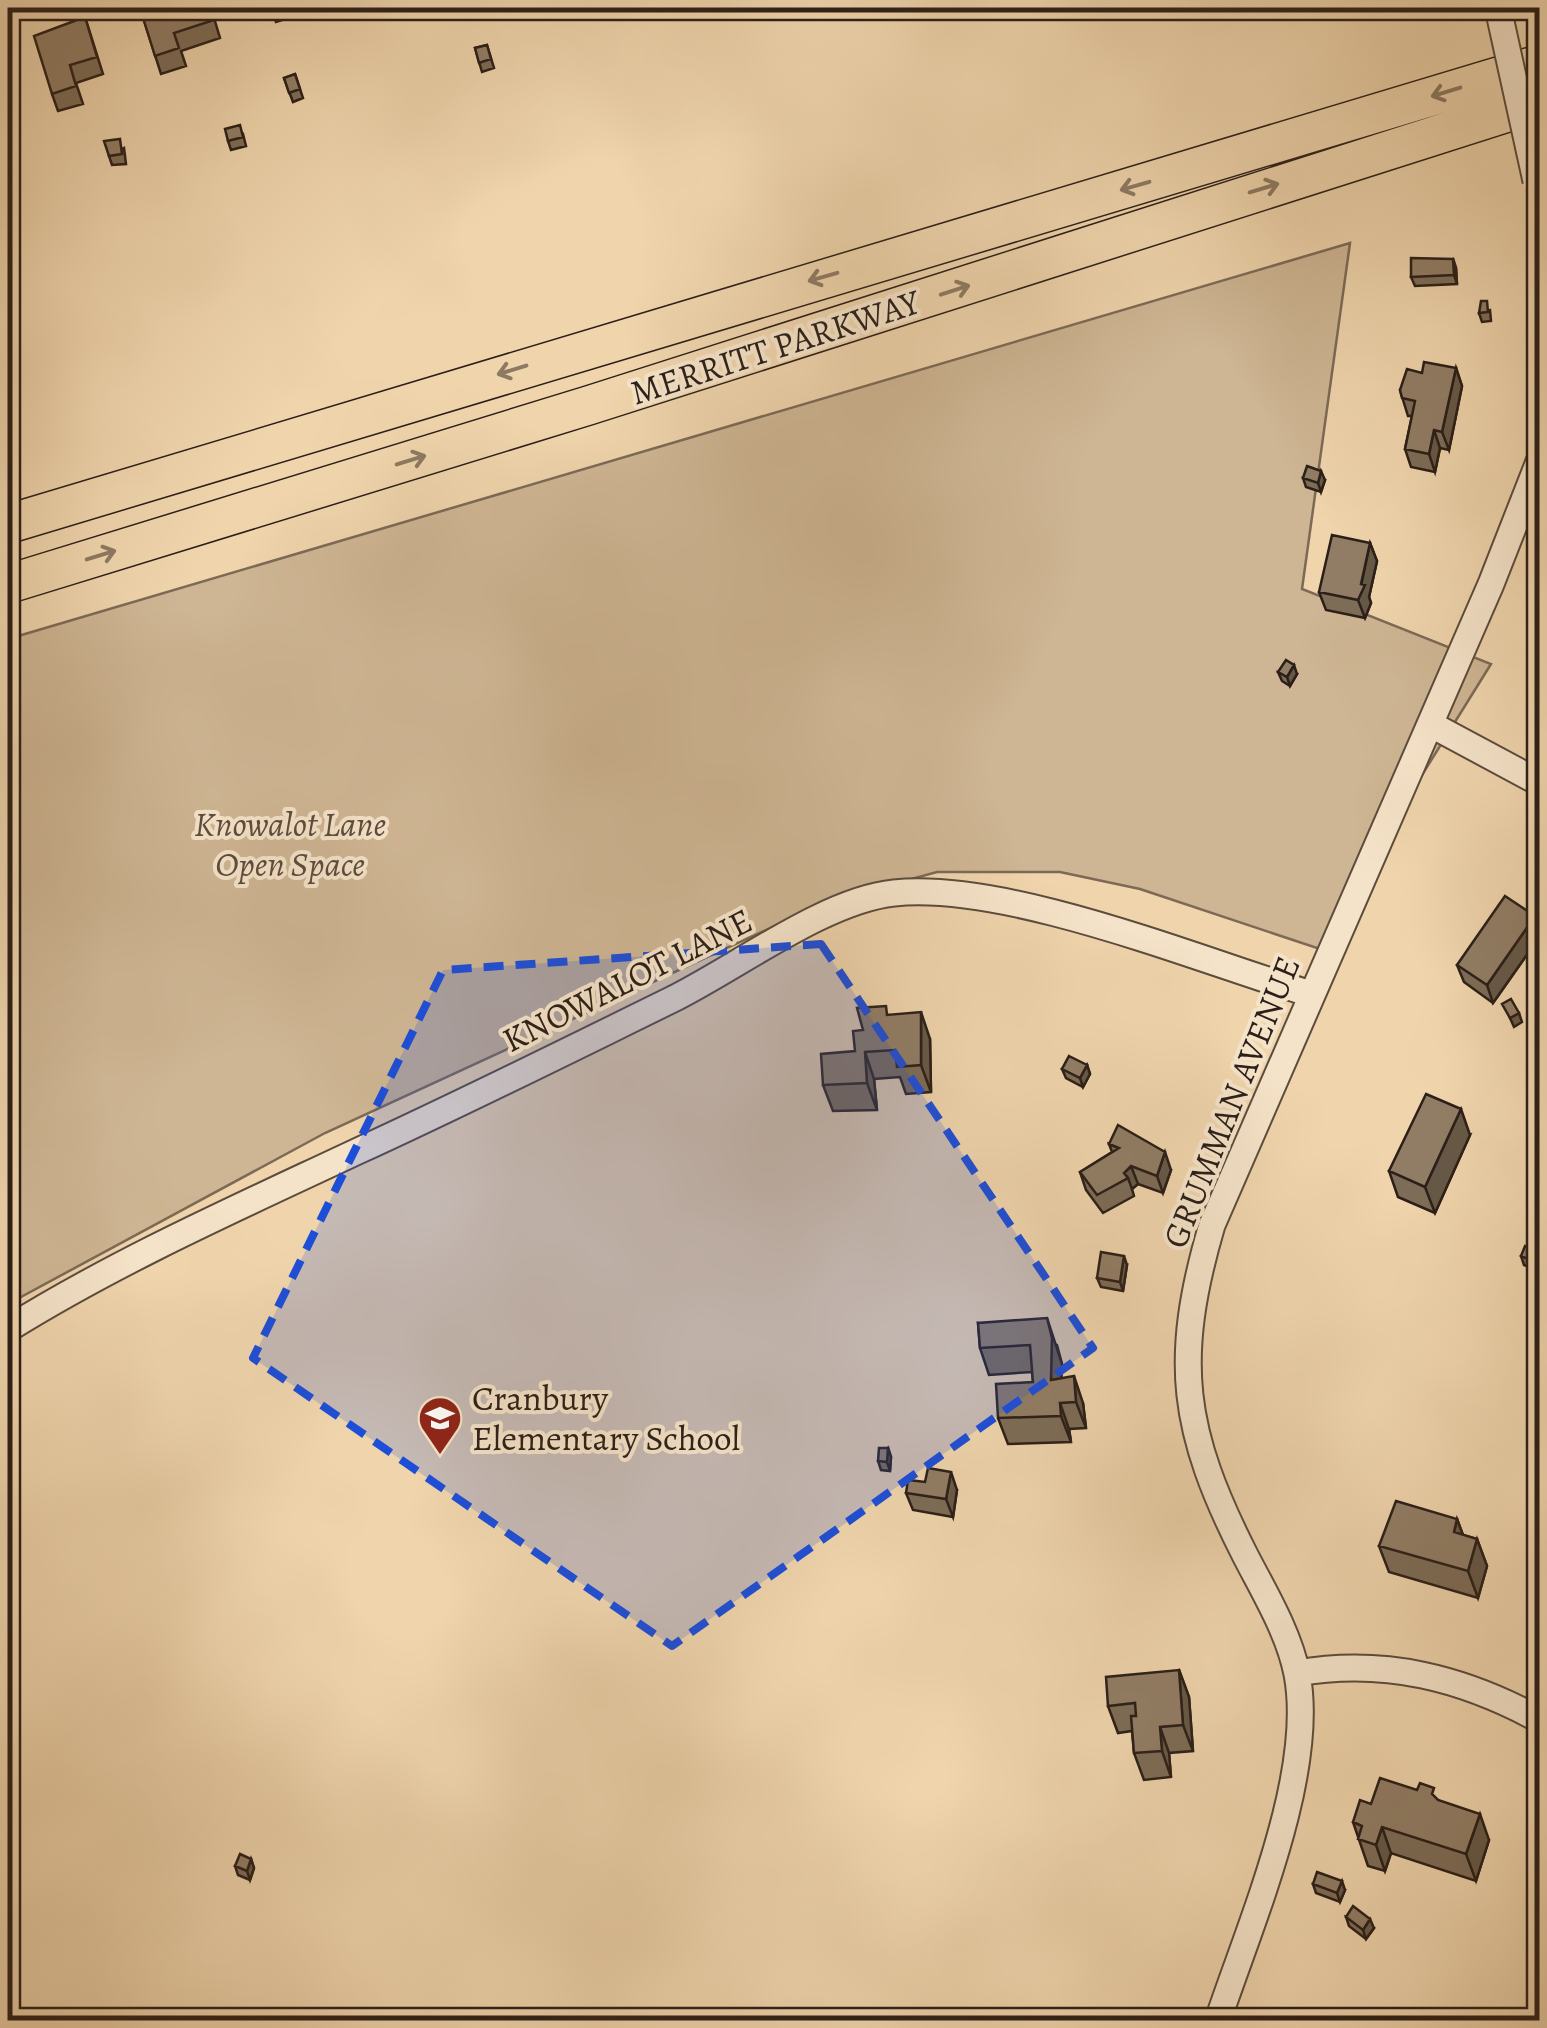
<svg xmlns="http://www.w3.org/2000/svg" width="1547" height="2028" font-family="Alegreya,serif">
<style>
.green{fill:#ceb593;stroke:#7c6a56;stroke-width:2.5}
.lines{fill:none;stroke-linecap:round;stroke-linejoin:round}
.minor-casing{stroke:#5c4c3d;stroke-width:29}
.highway-casing{stroke:#2b1f18;stroke-width:41}
.minor{stroke:#f5e3c9;stroke-width:25}
.highway{stroke:#efd4ac;stroke-width:38}
.minor-bridge-casing{stroke:#5c4c3d;stroke-width:29;stroke-linecap:butt}
.minor-bridge{stroke:#f5e3c9;stroke-width:25}
.wall{fill:#7d6c57;stroke:#2b1f18;stroke-width:2.5}
.shaded-wall{fill:#665847;stroke:#2b1f18;stroke-width:2.5}
.building{fill:#917d65;stroke:#2b1f18;stroke-width:2.5}
.oneway{stroke:#8d7a62}
.marked{fill:#1d4ed8;fill-opacity:0.2;stroke:#1d4ed8;stroke-width:8;stroke-dasharray:20 12;stroke-linejoin:round}
.labels{text-anchor:middle;stroke-width:8;stroke-linejoin:round;paint-order:stroke}
.street-label{font-size:35px;fill:#2b1f18;stroke:#f5e3c9}
.park-label{font-size:35px;font-style:italic;fill:#5c4c3d;stroke:#f5e3c9}
.poi-label{font-size:35px;fill:#2b1f18;stroke:#f5e3c9;text-anchor:start}
</style>
<rect width="100%" height="100%" fill="#efd4ac"/>
<filter id="stains"><feTurbulence type="fractalNoise" baseFrequency=".002" numOctaves="4"/><feColorMatrix values="0 0 0 0 .2 0 0 0 0 .09 0 0 0 0 .02 0 0 0 .5 -.17"/></filter>
<radialGradient id="worn" r=".72"><stop offset=".6" stop-color="#630" stop-opacity="0"/><stop offset="1" stop-color="#630" stop-opacity=".3"/></radialGradient>
<path class="green" d="M1350 243 1302 589 1491 664 1404 804 1329 952 1140 889 1060 872H937L827 902 325 1133 8 1304V639Z"/>
<g class="lines">
<g class="minor-casing">
<path id="minor" d="M1430 724 1540 783
M8 1329C119 1260 239 1207 358 1151 463 1103 567 1051 671 1000 736 968 825 900 894 893 1007 881 1199 960 1311 994
M1297 1673C1385 1658 1463 1678 1540 1720
M1218 2020C1250 1924 1316 1774 1297 1674 1289 1633 1264 1592 1245 1555 1182 1431 1172 1361 1212 1225L1491 584 1540 459"/>
</g>
<g class="highway-casing">
<path id="highway" d="M8 524 1540 64
M8 584 590 405 1540 102"/>
</g>
<use href="#minor" class="minor"/>
<use href="#highway" class="highway"/>
<g class="minor-bridge-casing">
<path id="minor-bridge" d="M1498 8 1536 181"/>
</g>
<use href="#minor-bridge" class="minor-bridge"/>
</g>
<path class="wall" d="M140 8H211L220 38 181 51 186 66 161 74Z
M271 8H321L276 22Z
M659 8H675V18H662Z
M85 17 103 74 76 83 83 104 58 111 52 94Z
M487 45 494 68 482 72 475 48Z
M295 74 303 98 293 102 284 78Z
M243 134 246 146 231 150 228 141Z
M124 148 126 164 112 165 109 156Z
M1453 259 1456 268 1457 284 1415 286 1411 277Z
M1490 310 1491 321 1482 322 1479 313Z
M1456 368 1462 386 1449 450 1440 448 1435 472 1411 467 1405 449 1412 416H1408L1400 390 1422 373Z
M1303 478 1325 480 1321 492 1306 487Z
M1370 543 1377 561 1369 597 1371 603 1365 618 1326 610 1319 592Z
M1278 672 1297 674 1290 686 1282 681Z
M1535 916 1540 929V936L1493 1003 1464 982 1457 965Z
M889 1015 930 1039 931 1092 906 1094 900 1077 874 1079 877 1110 833 1111 823 1085 855 1051 863 1030Z
M1087 1065 1090 1074 1083 1087 1066 1078 1062 1069Z
M1470 1135 1435 1213 1398 1197 1389 1171Z
M1109 1144 1171 1170 1163 1193 1138 1184 1132 1189 1134 1196 1103 1213 1086 1190 1080 1172 1112 1152Z
M1540 1252V1272L1524 1265 1521 1256Z
M1127 1265 1123 1291 1101 1287 1097 1278Z
M978 1323 1057 1345 1062 1364 1061 1378 1083 1403 1086 1428 1069 1429 1071 1442 1008 1444 998 1418 1033 1382 1032 1372 989 1375 980 1348Z
M888 1448 891 1457 890 1471 881 1470 878 1461Z
M925 1482 957 1490 953 1517 913 1510 906 1493Z
M1457 1519 1463 1535 1477 1539 1487 1566 1478 1598 1389 1572 1379 1546Z
M1179 1670 1189 1697 1193 1751 1169 1753 1171 1777 1144 1780 1134 1753 1132 1731 1118 1733 1108 1706Z
M1438 1800 1489 1840 1476 1881 1391 1853 1385 1871 1368 1866 1353 1822 1371 1804Z
M251 1859 254 1868 250 1880 238 1875 235 1866Z
M1313 1884 1345 1890 1340 1902 1316 1893Z
M1346 1917 1374 1928 1366 1939 1349 1926Z"/>
<path class="shaded-wall" d="M1453 259 1456 268 1457 284 1454 275Z
M1456 368 1462 386 1449 450 1442 432Z
M1434 430 1440 448 1435 472 1429 454Z
M1321 471 1325 480 1321 492 1318 483Z
M1370 543 1377 561 1369 597 1371 603 1365 618 1358 600Z
M1294 665 1297 674 1290 686 1287 677Z
M1535 916 1540 929V936L1493 1003 1487 985Z
M921 1012 930 1039 931 1092 921 1065Z
M1519 1013 1522 1022 1514 1027 1510 1018Z
M865 1052 874 1079 877 1110 867 1083Z
M1087 1065 1090 1074 1083 1087 1080 1078Z
M1461 1109 1470 1135 1435 1213 1425 1187Z
M1165 1152 1171 1170 1163 1193 1157 1176Z
M1131 1166 1138 1184 1132 1189 1128 1178 1124 1173Z
M1124 1256 1127 1265 1123 1291 1120 1282Z
M1047 1318 1062 1364 1060 1403 1069 1429 1071 1442 1061 1416 1051 1380Z
M1074 1376 1083 1403 1086 1428 1076 1402Z
M888 1448 891 1457 890 1471 887 1462Z
M951 1472 957 1490 953 1517 946 1499Z
M1457 1519 1467 1546 1454 1532Z
M1477 1539 1487 1566 1478 1598 1468 1571Z
M1179 1670 1189 1697 1193 1751 1183 1725Z
M1160 1727 1169 1753 1171 1777 1162 1751Z
M1480 1814 1489 1840 1476 1881 1466 1854Z
M1382 1827 1391 1853 1385 1871 1376 1845Z
M251 1859 254 1868 250 1880 247 1871Z
M1342 1881 1345 1890 1340 1902 1337 1893Z
M1370 1919 1374 1928 1366 1939 1363 1930Z"/>
<path class="building" d="M140 8H210L214 20 174 33 179 48 155 56Z
M85 17 97 57 70 65 76 86 52 94 34 36Z
M487 45 491 59 479 63 475 48Z
M295 74 300 89 289 93 284 78Z
M240 125 243 137 228 141 225 129Z
M120 139 122 154 109 156 104 141Z
M1411 258 1453 259 1454 275 1411 277Z
M1481 301H1487L1488 312 1479 313Z
M1424 362 1456 368 1442 432 1434 430 1429 454 1405 449 1415 401 1402 398 1400 390 1407 369 1422 373Z
M1307 466 1321 471 1318 483 1303 478Z
M1332 535 1370 543 1361 584 1365 585 1358 600 1319 592Z
M1286 660 1294 665 1287 677 1278 672Z
M1505 896 1535 916 1487 985 1457 965Z
M1511 999 1519 1013 1510 1018 1502 1004Z
M886 1006 887 1015 921 1012V1065L897 1067 895 1050 865 1052 867 1083 823 1085 821 1054 855 1051 853 1031 863 1030 857 1008Z
M1069 1056 1087 1065 1080 1078 1062 1069Z
M1426 1094 1461 1109 1425 1187 1389 1171Z
M1118 1125 1165 1152 1157 1176 1131 1166 1124 1173 1128 1178 1097 1195 1080 1172 1119 1148 1109 1144Z
M1525 1246 1540 1252V1264L1521 1256Z
M1101 1252 1124 1256 1120 1282 1097 1278Z
M1047 1318 1052 1338 1051 1380 1074 1376 1076 1402 1060 1403 1061 1416 998 1418 996 1384 1033 1382 1030 1345 980 1348 978 1323Z
M879 1448H888L887 1462 878 1461Z
M928 1468 951 1472 946 1499 906 1493 908 1480 925 1482Z
M1396 1501 1457 1519 1454 1532 1477 1539 1468 1571 1379 1546Z
M1179 1670 1183 1725 1160 1727 1162 1751 1134 1753 1131 1716H1136L1135 1703 1108 1706 1106 1677Z
M1380 1778 1417 1790 1420 1783 1434 1788 1432 1794 1438 1800 1480 1814 1466 1854 1382 1827 1376 1845 1358 1839 1362 1826 1353 1822 1360 1800 1371 1804Z
M240 1854 251 1859 247 1871 235 1866Z
M1317 1872 1342 1881 1337 1893 1313 1884Z
M1353 1906 1370 1919 1363 1930 1346 1917Z"/>
<defs><path id="oneway-shaft" d="M-6 0H5M1.5-3L5.5 0L1.5 3" fill="none" stroke-width="1.6" stroke-linecap="round" stroke-linejoin="round" transform="scale(2.5)"/></defs>
<g class="oneway">
<use href="#oneway-shaft" transform="translate(1446 92) rotate(163)"/>
<use href="#oneway-shaft" transform="translate(1135 186) rotate(164)"/>
<use href="#oneway-shaft" transform="translate(1264 188) rotate(-17)"/>
<use href="#oneway-shaft" transform="translate(823 277) rotate(164)"/>
<use href="#oneway-shaft" transform="translate(955 290) rotate(-18)"/>
<use href="#oneway-shaft" transform="translate(512 370) rotate(163)"/>
<use href="#oneway-shaft" transform="translate(411 460) rotate(-17)"/>
<use href="#oneway-shaft" transform="translate(101 555) rotate(-17)"/>
</g>
<path class="marked" d="M821 944 1093 1348 672 1646 253 1358 443 970Z"/>
<defs>
<g id="school-pin" transform="scale(2.25)"><path d="M0 17L-7.5 6A9.5 9.5 0 1 1 7.5 6Z" fill="#8f2418" stroke="#f5e3c9"/><path d="M0-5L7-2L0 1L-7-2ZM-4 1L0 2.5L4 1V4Q0 6-4 4Z" fill="#fff"/></g>
</defs>
<g fill-rule="evenodd">
<use href="#school-pin" x="440" y="1418"/>
</g>
<g class="labels">
<g class="street-label">
<text transform="translate(775 347) rotate(-18)" y="12">MERRITT PARKWAY</text>
<text transform="translate(627 980) rotate(-27)" y="12">KNOWALOT LANE</text>
<text transform="translate(1231 1102) rotate(-68)" y="12">GRUMMAN AVENUE</text>
</g>
<g class="park-label">
<text x="290" y="836">Knowalot Lane<tspan x="290" dy="40">Open Space</tspan></text>
</g>
<g class="poi-label">
<text x="472" y="1410">Cranbury<tspan x="472" dy="40">Elementary School</tspan></text>
</g>
</g>
<rect width="1547" height="2028" fill="none" stroke="#efd4ac" stroke-width="40"/>
<rect x="10" y="10" width="1527" height="2008" fill="none" stroke="#2b1f18" stroke-width="5"/>
<rect x="20" y="20" width="1507" height="1988" fill="none" stroke="#2b1f18" stroke-width="2.5"/>
<rect width="100%" height="100%" filter="url(#stains)"/>
<rect width="100%" height="100%" fill="url(#worn)"/>
</svg>
